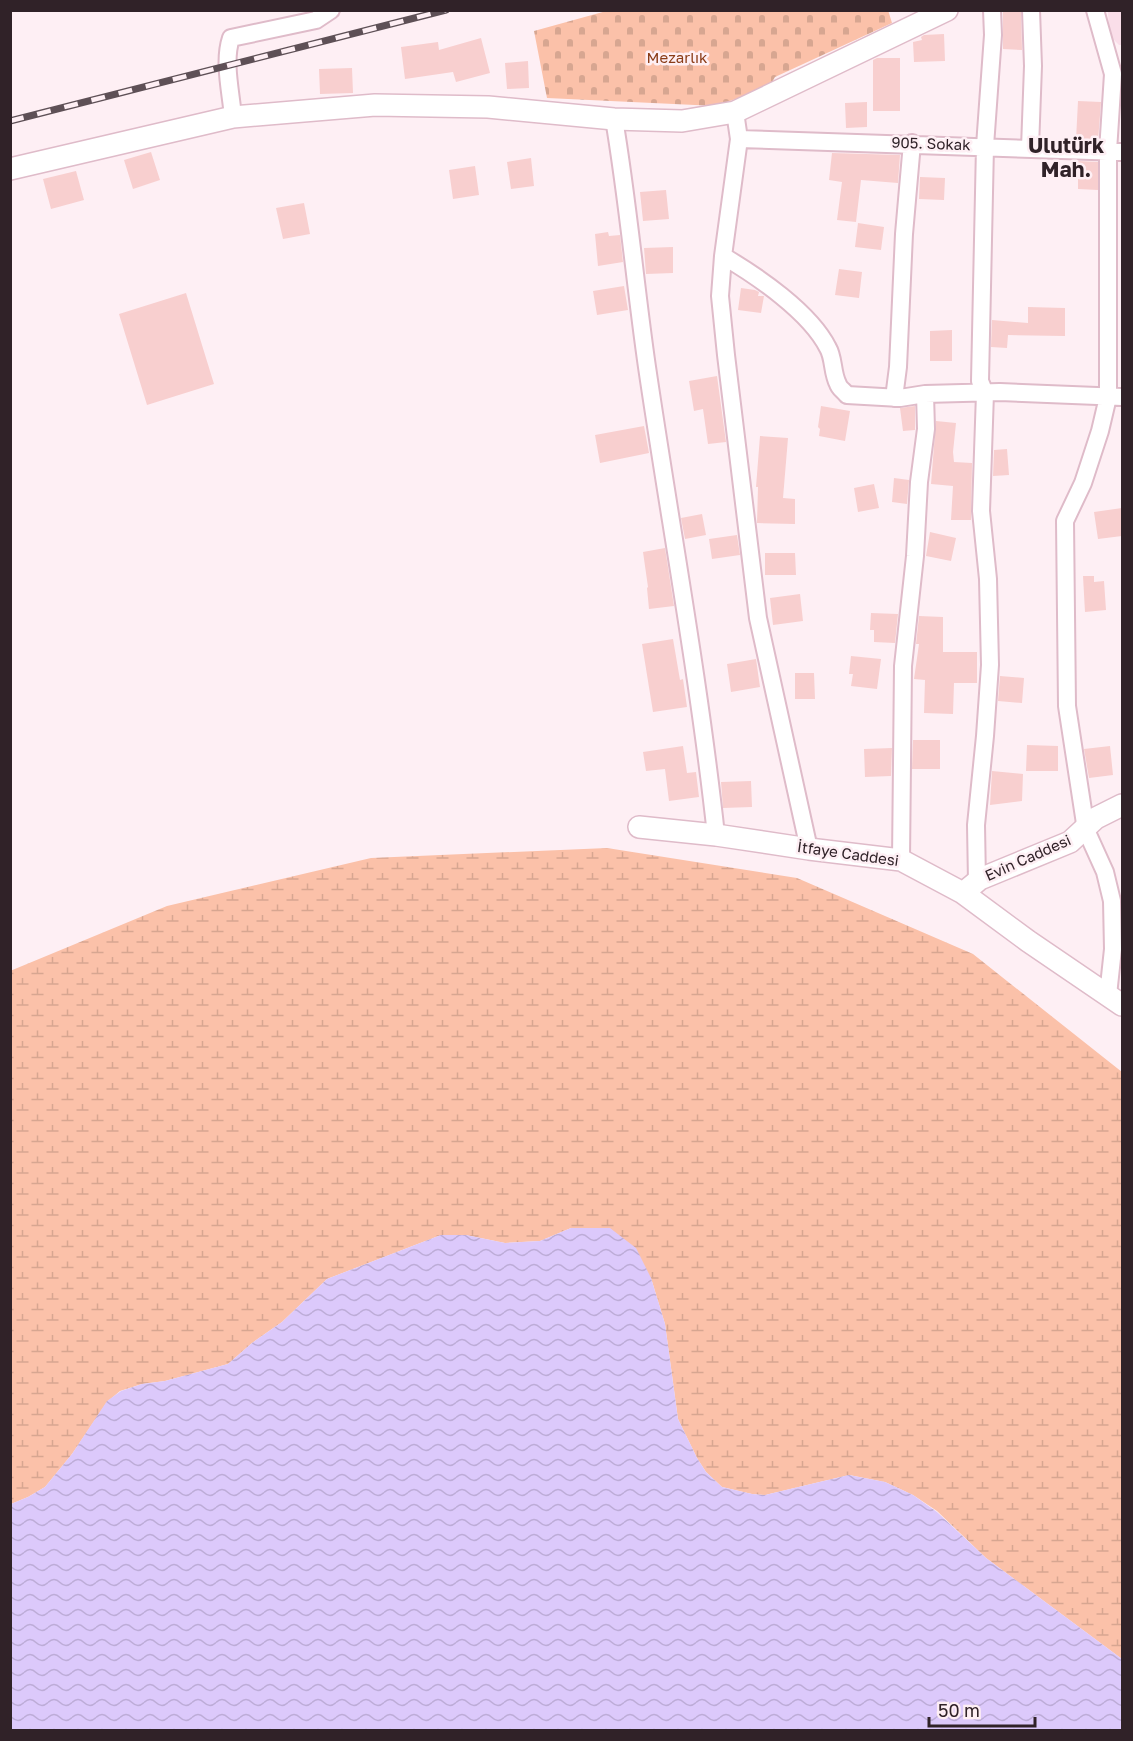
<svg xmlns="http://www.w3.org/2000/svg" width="1133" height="1741" font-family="'Golos Text',sans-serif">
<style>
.built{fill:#fadee9}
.wetland{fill:url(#wetland-marsh)}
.cemetery{fill:url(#cemetery-stones)}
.water{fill:url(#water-waves)}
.building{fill:#f8cfcf}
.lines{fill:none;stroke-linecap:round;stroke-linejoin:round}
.minor-casing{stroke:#dfbbc9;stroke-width:20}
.tertiary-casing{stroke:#dfbbc9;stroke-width:24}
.minor{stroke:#fff;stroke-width:16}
.tertiary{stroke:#fff;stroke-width:21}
.rail-casing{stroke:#5e5056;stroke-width:7}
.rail{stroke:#feeff4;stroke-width:4.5;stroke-dasharray:14;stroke-linecap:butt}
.labels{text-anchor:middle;stroke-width:5;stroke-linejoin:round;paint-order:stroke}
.park-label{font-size:15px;fill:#8a3c17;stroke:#feeff4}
.street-label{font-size:15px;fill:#302228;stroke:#feeff4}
.district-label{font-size:21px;font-weight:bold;fill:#302228;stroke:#feeff4}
</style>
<defs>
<pattern id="wetland-marsh" width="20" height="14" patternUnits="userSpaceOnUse" patternTransform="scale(1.5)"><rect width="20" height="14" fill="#fbc1a9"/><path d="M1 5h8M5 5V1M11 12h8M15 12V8" fill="none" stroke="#d7a691"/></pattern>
<pattern id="cemetery-stones" width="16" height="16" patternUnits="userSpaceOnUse" patternTransform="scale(1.5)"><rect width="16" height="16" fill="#fbc1a9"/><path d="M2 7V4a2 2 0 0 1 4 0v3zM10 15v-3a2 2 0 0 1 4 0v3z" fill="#d7a691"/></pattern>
<pattern id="water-waves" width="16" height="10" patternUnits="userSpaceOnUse" patternTransform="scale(1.5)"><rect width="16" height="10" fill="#dcc9fb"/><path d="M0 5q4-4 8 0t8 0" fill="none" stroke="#bdacd7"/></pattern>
</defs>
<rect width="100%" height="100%" fill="#feeff4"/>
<path class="built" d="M1108 11H1122V45H1119L1109 35Z"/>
<path class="wetland" d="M607 848 797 878 973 954 1122 1072V1659L986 1558 937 1511 913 1495 885 1482 849 1475 765 1495 752 1494 722 1487 706 1472 697 1458 678 1419 665 1324 651 1278 571 1228 540 1241 505 1243 466 1235H441L327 1279 282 1322 252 1343 228 1364 165 1381 142 1384 120 1391 107 1402 72 1454 45 1487 28 1497 11 1504 10 971 167 906 371 858Z"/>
<path class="cemetery" d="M610 10H888L892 23 775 77 769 87 716 106 547 98 534 31Z"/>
<path class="water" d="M571 1228H610L636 1248 651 1278 665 1324 678 1419 697 1458 706 1472 722 1487 752 1494 765 1495 849 1475 885 1482 913 1495 937 1512 986 1558 1122 1659V1730H11V1504L28 1497 45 1487 72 1454 107 1401 121 1391 142 1384 165 1381 228 1364 252 1343 282 1322 327 1279 441 1235H466L505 1243 540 1241Z"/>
<path class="building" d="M1003 10H1021L1022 50 1003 49Z
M944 34 945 61 914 62 913 42 922 40 921 37 924 35Z
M481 38 490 73 456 82 453 72 405 79 401 47 438 42 439 50Z
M877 58H900V111H873V60Z
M528 61 529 88 507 89 505 63Z
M352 68 353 93 320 94 319 69Z
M1078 101 1101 102 1098 141 1076 140Z
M867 102V127L846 128 845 103Z
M151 152 160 180 133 189 124 160Z
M832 153 900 155 898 183 861 180 856 222 837 220 842 182 829 180Z
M531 158 534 186 511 189 507 162Z
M1078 161 1098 162V190L1078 189Z
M475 166 479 195 453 199 449 170Z
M76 171 84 200 51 209 43 179Z
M920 177 945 178 944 200 919 199Z
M666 190 669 219 643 221 640 192Z
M304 203 310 234 283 239 276 208Z
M858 223 884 227 881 250 855 247Z
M608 232 609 236 620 235 623 262 598 266 595 234Z
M673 247V273L646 274 644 248Z
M839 269 862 272 859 298 835 295Z
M624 286 628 310 597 315 593 291Z
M741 288 755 290 759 292 758 296H764L761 313 738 310Z
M186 293 214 384 147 405 119 314Z
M1028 307 1065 308V336L1008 335 1007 348 991 347 992 320 1028 323Z
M952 330V361H930V331Z
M717 376 726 442 708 444 703 409 694 411 689 381Z
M821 406 850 411 845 441 819 436 820 429 818 427Z
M915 406V430L903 431 900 408Z
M936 421 956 423 953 452 954 462 972 463 971 520H951L953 486 931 484Z
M644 426 649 453 600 463 595 435Z
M760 436 788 438 783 498 795 499V524L757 523 758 487H756Z
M1007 449 1009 475 993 476 994 450Z
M894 478 909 480 907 504 892 502Z
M874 484 879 508 858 512 854 488Z
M1122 508V536L1098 539 1094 512Z
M702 514 706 535 685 539 681 518Z
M930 532 956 538 951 561 926 556Z
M737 535 740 555 712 559 709 539Z
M665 548 674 606 649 609 647 588 648 587 643 552Z
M765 553H795L796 575H765Z
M1083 576H1094V582L1104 581 1106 610 1085 612Z
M800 594 803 621 773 625 770 598Z
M871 613 898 614 895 643 874 642V630H870Z
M919 616 943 617V652H977V683H954L953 714 924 713 925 680 914 679 919 644H916Z
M673 639 680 680 683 679 687 707 653 712 642 644Z
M851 656 881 659 877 689 851 686 853 674H849Z
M756 659 760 687 731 692 727 664Z
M795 673H814L815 699H795Z
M1000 676 1024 678 1022 703 998 701Z
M913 740H940V769H912Z
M1027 745 1058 746V771H1026Z
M683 746 687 773 696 772 699 797 669 801 665 769 646 771 643 752Z
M1110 746 1113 775 1089 778 1084 749Z
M892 748 891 776 865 777 864 749Z
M992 771 1023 774 1022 801 990 805Z
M751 781 752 807 723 808 721 782Z"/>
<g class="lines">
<g class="minor-casing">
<path id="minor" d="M1095 10 1113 74 1108 151V397L1100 431 1083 483 1065 521 1067 706 1086 830 1105 872 1112 901 1113 949 1108 995
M735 112 739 139 723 256 720 296 726 355 758 618 809 849
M233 117C231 92 223 62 231 38L316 20 331 10
M614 119C628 201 635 284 647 367 670 523 699 678 716 835
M739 139 1122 152
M1030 148 1033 66 1031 10
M723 256C757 276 810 312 828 348 834 358 832 373 838 384 839 388 844 391 847 395L900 398 925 394 1000 392 1122 397
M894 398 898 367 904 234 912 143
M901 860 903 666 915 556 919 482 926 429 925 394
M977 882 976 825 985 736 990 665 988 579 981 511 985 393 980 381 985 146 993 35 992 10"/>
</g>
<g class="tertiary-casing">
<path id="tertiary" d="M10 169 233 117 375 105 488 107 614 119 682 121 735 112 947 10
M639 827 716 835 809 849 901 860 963 893 1028 941 1122 1005
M963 893 980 879 1070 842 1096 818 1122 805"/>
</g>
<use href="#minor" class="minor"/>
<use href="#tertiary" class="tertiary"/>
<g class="rail-casing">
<path id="rail" d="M10 121 446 10"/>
</g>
<use href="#rail" class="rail"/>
</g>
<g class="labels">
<g class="park-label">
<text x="677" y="63">Mezarlık</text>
</g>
<g class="street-label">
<text transform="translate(931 144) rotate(2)" y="5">905. Sokak</text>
<text transform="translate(848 854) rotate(8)" y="5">İtfaye Caddesi</text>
<text transform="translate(1028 858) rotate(-24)" y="5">Evin Caddesi</text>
</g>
<g class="district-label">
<text x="1066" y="153">Ulutürk<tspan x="1066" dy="24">Mah.</tspan></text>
</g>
</g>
<rect width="1133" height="1741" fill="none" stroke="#302228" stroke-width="24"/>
<path d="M929 1717v9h106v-9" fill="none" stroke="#302228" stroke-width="3"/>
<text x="938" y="1717" font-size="18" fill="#302228" stroke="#feeff4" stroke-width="4.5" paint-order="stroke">50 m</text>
</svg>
